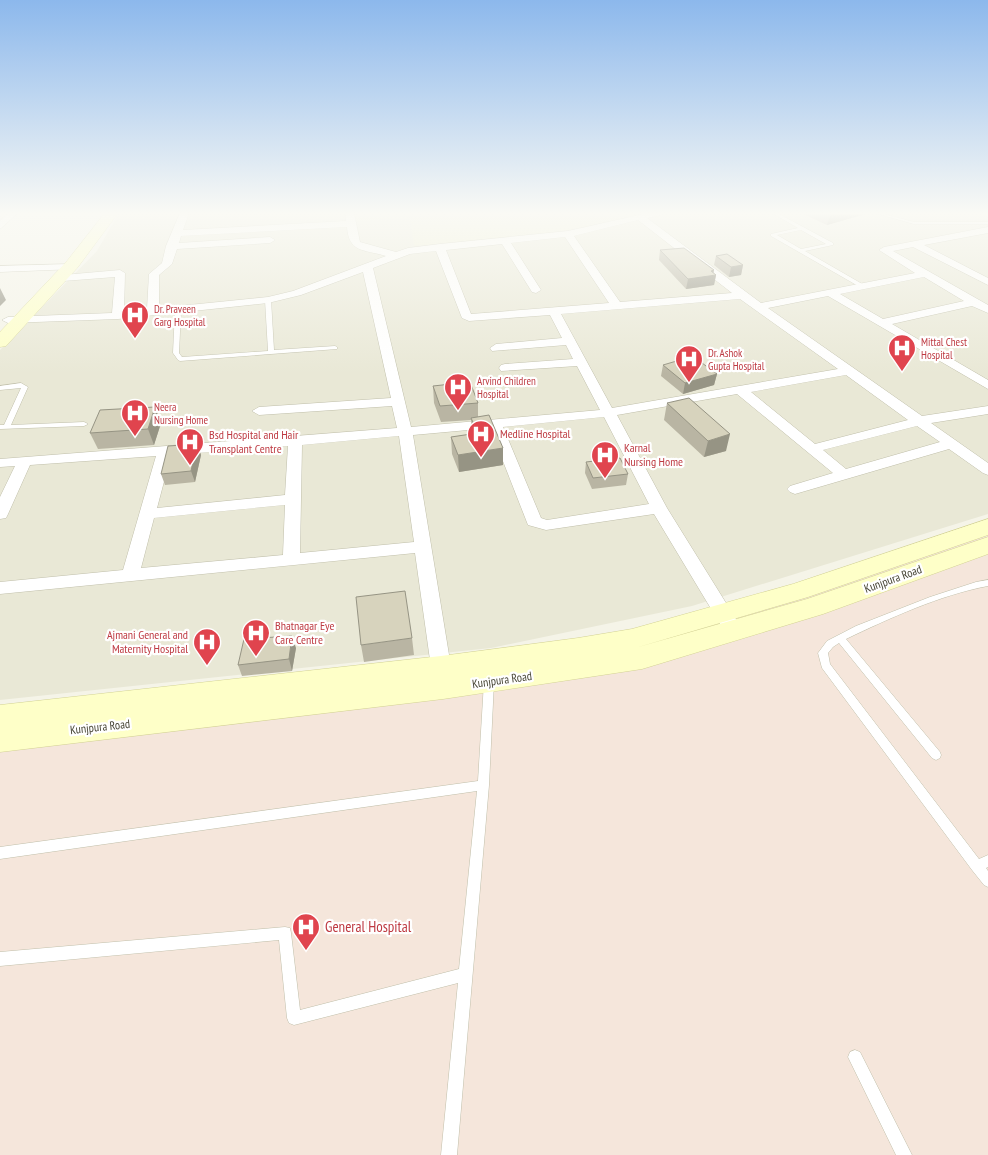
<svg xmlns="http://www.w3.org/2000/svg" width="988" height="1155" font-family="'PT Sans Narrow',sans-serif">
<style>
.residential{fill:#e9e8d6}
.education{fill:#eeeed1}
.medical{fill:#f5e6db}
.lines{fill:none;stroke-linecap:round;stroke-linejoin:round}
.lane-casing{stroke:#c0bfaa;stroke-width:1}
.street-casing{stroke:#c0bfaa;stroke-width:1}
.secondary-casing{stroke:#d3d294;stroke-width:1}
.lane{fill:#fff;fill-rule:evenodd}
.street{fill:#fff;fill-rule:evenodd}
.secondary{fill:#feffc8;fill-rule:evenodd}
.wall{fill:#b9b5a3}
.shaded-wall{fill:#969484}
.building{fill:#d7d3bd;stroke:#969484}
.labels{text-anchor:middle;stroke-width:4.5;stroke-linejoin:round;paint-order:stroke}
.far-health-label{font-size:11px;fill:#be3a42;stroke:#fff;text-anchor:start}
.health-label{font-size:12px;fill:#be3a42;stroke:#fff;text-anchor:start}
.street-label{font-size:12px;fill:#484636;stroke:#fff}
.near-health-label{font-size:15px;fill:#be3a42;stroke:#fff;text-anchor:start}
</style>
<rect width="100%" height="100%" fill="#f5f4e8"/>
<path class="residential" d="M119 213H977L988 216V514L692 606 491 648 0 700V350L97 251Z"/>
<path class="education" d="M356 213H642L629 219 538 235 414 246 410 217 356 221Z"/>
<path class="medical" d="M988 520V1155H0V747L503 689Z"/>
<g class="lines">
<g class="lane-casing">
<path id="lane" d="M772 213H777L833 243V245L805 251 864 285V287H860L771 236V234L798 228ZM801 230 826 244 801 249 777 235Z
M875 213H880L914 222H988V224H914Z
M268 298 271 300 274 350 335 346 337 347V349L180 361 178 360 173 353 175 310 178 308 181 310 179 353 182 357 268 351 265 300Z
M21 383 28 387 11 425 84 422 88 424 84 426 0 429V425H4L21 388 0 390V386Z
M988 580V586C940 595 890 618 846 639L940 752 941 755 940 758 936 760 932 758 839 643 833 647 828 653 830 664 979 859 988 855V867L986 868 988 871V887L984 885 972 870 822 668 818 653 827 641 856 626 930 597 976 582Z
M489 678 493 679 494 682 489 785 457 1155H441L458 983 294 1025 289 1023 287 1018 279 940 0 966V952L285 927 290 928 291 933 300 1010 459 969 477 791 0 859V847L478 781 484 682 485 679Z
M855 1050 860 1052 912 1155H896L848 1057 850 1052Z"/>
</g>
<g class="street-casing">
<path id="street" d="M8 213H18L0 229V221Z
M180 213H189L183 230 346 221V213H354L360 242 396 252 408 248 440 244 568 231 648 213H662L661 215 647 218 761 303 915 273 879 250 884 247 988 227V233L924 245 988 278V285L913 247 893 251 988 305V313L972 306 892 324 988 380V389L828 296 768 308 922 416 988 406V414L931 423 988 463V475L983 473 949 449 795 494 790 492 787 489 790 486 833 473 737 394 617 415 667 508 744 632 742 637 735 639 728 637 654 514 546 530 528 525 490 428 413 435 451 667 448 672 441 675 434 672 431 667 415 553 0 594V582L123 570 156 456 30 465 8 514 6 518 0 519V497L15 466 0 467V459L397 428 392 406 259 415 252 411 259 407 391 398 363 272 301 295 268 303 118 319 8 323 2 320 8 317 112 313 115 277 63 281 58 278 63 275 120 270 125 273 124 312 147 309 149 274 162 263 166 246ZM638 220 732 293 620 302 574 236ZM347 227C349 253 363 249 386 256L293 291 268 297 159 308V275L172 264 177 249 270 243 275 240 270 237 179 243 181 236ZM565 237 609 303 471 314 446 250 502 244 532 292 536 293 541 290 511 243ZM436 251 462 318 469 321 550 315 562 338 496 344 490 348 492 351 566 345 573 359 505 364 501 365 499 368 501 371 577 366 600 410 411 427 373 268 410 254ZM924 277 964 301 883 319 840 294ZM740 299 838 369 612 408 561 314ZM846 375 908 420 815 444 751 392ZM604 417 649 504 547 520 541 518 503 427ZM917 426 940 442 846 469 823 450ZM399 436 414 542 300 553 302 445ZM288 446 285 495 157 508 171 455ZM285 505 283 555 141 568 154 518Z
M72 264 77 267 76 269 0 272V266Z"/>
</g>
<g class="secondary-casing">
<path id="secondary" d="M105 213H118L78 267 6 346 0 347V332L67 261Z
M988 519V535L808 597 635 648 807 599 988 537V554L823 614 642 669 443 699 0 752V705L441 656 578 638 632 629 793 584Z"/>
</g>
<use href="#lane" class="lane"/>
<use href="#street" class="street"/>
<use href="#secondary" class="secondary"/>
</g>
<path class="wall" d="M801 213H863L862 215 827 225Z
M660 250 713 273 716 275 714 285 686 289 659 260Z
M716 256 743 265 741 275 729 277 714 265Z
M663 365 689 367 717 374 714 385 683 394 661 376Z
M433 386 478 403V417L503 448V465L459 472 452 454 451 437 472 434 471 420 441 422 434 403Z
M667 403 726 451 704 457 664 420Z
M161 423 154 445 98 449 90 433Z
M197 444 201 455 195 482 165 485 161 474Z
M586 462 628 474 626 485 592 489 585 473Z
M412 638 414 655 364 662 361 645Z
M296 648 292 671 242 676 238 665Z"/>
<path class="shaded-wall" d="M831 213H863L862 215 827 225Z
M743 265 741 275 729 277 731 267Z
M714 270 713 276 716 275 714 285 686 289 688 279Z
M0 288 6 300 0 306Z
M717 374 714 385 683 394 685 383Z
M155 407 161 423 154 445 148 429Z
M730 434 726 451 704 457 708 441Z
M197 444 201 455 195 482 191 471Z
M503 448V465L459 472 458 455Z
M292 636 296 648 292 671 289 659Z"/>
<path class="building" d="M684 248 714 270 711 271 716 275 688 279 660 250Z
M727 254 743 265 731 267 716 256Z
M680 360 689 367 702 363 717 374 685 383 663 365Z
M470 382 478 403 440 406 433 386Z
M689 398 730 434 708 441 667 403Z
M155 407 148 429 90 433 100 410Z
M489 415 503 448 458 455 451 437 478 433 471 418Z
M197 444 191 471 161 474 168 446Z
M620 458 628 474 593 478 586 462Z
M405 591 412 638 361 645 356 597Z
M292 636 289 659 238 665 244 639Z"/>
<linearGradient id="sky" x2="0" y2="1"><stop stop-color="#8cb8ec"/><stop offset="0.57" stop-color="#fafaf5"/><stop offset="1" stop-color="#fafaf5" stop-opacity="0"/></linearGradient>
<rect width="988" height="374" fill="url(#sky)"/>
<defs>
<g id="hospital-pin" transform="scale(1.4375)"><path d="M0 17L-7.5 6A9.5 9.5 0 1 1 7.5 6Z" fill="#e0444e" stroke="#fff"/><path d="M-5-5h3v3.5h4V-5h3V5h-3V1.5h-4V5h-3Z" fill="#fff"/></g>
</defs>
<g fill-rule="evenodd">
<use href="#hospital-pin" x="135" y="315"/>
<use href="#hospital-pin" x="902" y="348"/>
<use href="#hospital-pin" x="689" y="359"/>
<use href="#hospital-pin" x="458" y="387"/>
<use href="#hospital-pin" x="135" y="413"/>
<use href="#hospital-pin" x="481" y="434"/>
<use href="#hospital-pin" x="190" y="442"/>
<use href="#hospital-pin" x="605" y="455"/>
<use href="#hospital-pin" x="256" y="633"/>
<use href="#hospital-pin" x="207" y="642"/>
<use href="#hospital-pin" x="306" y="927"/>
</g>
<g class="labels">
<g class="far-health-label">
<text x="154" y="313">Dr. Praveen<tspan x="154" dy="13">Garg Hospital</tspan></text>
<text x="921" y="346">Mittal Chest<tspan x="921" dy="13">Hospital</tspan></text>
<text x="708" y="357">Dr. Ashok<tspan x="708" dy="13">Gupta Hospital</tspan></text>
<text x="477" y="385">Arvind Children<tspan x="477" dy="13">Hospital</tspan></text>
<text x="154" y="411">Neera<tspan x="154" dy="13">Nursing Home</tspan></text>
</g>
<g class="health-label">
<text x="500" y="438">Medline Hospital</text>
<text x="209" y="439">Bsd Hospital and Hair<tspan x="209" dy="14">Transplant Centre</tspan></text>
<text x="624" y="452">Karnal<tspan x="624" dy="14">Nursing Home</tspan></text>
<text x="275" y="630">Bhatnagar Eye<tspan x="275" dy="14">Care Centre</tspan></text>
<text x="188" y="639" text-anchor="end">Ajmani General and<tspan x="188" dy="14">Maternity Hospital</tspan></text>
</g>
<g class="street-label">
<text transform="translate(893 579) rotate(-20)" y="4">Kunjpura Road</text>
<text transform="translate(502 680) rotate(-8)" y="4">Kunjpura Road</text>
<text transform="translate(100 727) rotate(-6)" y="4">Kunjpura Road</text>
</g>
<g class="near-health-label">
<text x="325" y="932">General Hospital</text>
</g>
</g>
</svg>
